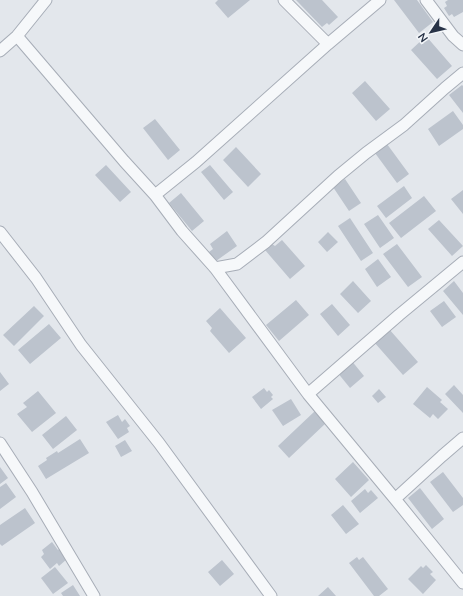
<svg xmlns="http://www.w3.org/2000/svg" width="463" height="596" font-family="Mulish,sans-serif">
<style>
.building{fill:#bcc3cd}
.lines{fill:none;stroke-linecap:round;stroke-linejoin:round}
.minor-casing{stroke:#a7adb7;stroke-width:13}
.minor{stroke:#f6f8fa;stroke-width:11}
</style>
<rect width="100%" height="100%" fill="#e3e7ec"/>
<path class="building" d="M218 0H250L228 18 215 3Z
M296 0H322L338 17 329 25 327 23 322 27Z
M394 0H417L433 22 419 33Z
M448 0H463V12L454 17 452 14 449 16 444 8 447 6 445 2Z
M426 36 452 66 437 79 411 50Z
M365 81 390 109 376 121 352 93Z
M462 85 463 86V113L449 95Z
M453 111 463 125V129L439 146 428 129Z
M155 119 180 150 168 160 143 128Z
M387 144 409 174 397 183 375 153Z
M236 147 261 174 248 187 223 160Z
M106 165 131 192 120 202 95 175Z
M210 165 233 192 224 200 201 172Z
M345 179 361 203 349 211 333 187Z
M404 186 412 198 386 218 377 206Z
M463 190V214L451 199Z
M181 193 204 221 192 231 169 203Z
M424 196 436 211 401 238 389 223Z
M378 215 394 238 380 248 364 224Z
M350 218 373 253 361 261 338 226Z
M439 220 463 246 452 256 428 229Z
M227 231 237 246 216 261 209 252 213 249 210 244Z
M328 232 338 242 327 252 318 242Z
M282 240 305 266 290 279 265 250 272 244 275 246Z
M397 244 422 277 408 287 383 254Z
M378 259 391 277 377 287 365 269Z
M353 281 371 301 358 313 340 294Z
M454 281 463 293V315L443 291Z
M296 300 309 315 279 341 266 325Z
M444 301 456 317 442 327 430 311Z
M332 304 350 325 338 336 320 314Z
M34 306 44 316 14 346 3 335Z
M220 308 246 338 229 353 210 331 212 328 206 321Z
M49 324 61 338 30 364 18 350Z
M389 329 418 362 403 375 374 342Z
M351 360 364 376 350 388 337 372Z
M0 372 9 384 0 391Z
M454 385 463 395V413L445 394Z
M427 387 442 400 440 402 448 409 438 419 433 414 430 418 413 404Z
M264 388 267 392 269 390 273 395 271 397 273 399 261 409 252 397Z
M379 389 386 397 378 403 372 396Z
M38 391 56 413 32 432 17 414 27 407 23 403Z
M291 399 301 415 283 426 272 410Z
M315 411 326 423 289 458 278 446Z
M118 415 122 422 125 419 130 426 127 428 129 432 118 439 106 422Z
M66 416 77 430 53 449 42 435Z
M80 439 89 453 46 479 38 466 47 460 46 458 57 451 58 453Z
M125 440 132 451 121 457 115 446Z
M353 462 369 480 351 497 335 479Z
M0 467 8 478 0 484Z
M443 472 463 498V505L453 512 430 482Z
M6 483 16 497 0 509V487Z
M420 488 444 519 432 529 408 498Z
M365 489 368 493 371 490 378 498 360 513 351 501Z
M343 505 359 524 346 534 331 515Z
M25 508 35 523 2 546 0 544V525Z
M52 542 58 550 59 549 67 559 59 566 57 563 50 569 41 557 44 554 42 550Z
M357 557 359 560 363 557 388 589 379 596H374L349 563Z
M222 560 234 574 220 586 208 572Z
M426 565 433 572 430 574 436 580 423 594 408 579 421 566 423 568Z
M55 567 68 583 53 594 41 578Z
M73 585 80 596H63L61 593Z
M328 587 336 596H318Z"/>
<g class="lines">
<g class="minor-casing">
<path id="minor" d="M284 0 328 44
M426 0 453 36 463 45
M17 36 124 161 155 195 182 231 215 268 308 394 395 499 463 583
M0 51 17 36 46 0
M155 195 196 162 328 44 380 0
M0 232 36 278 81 345 159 443 271 596
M215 268 237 264 266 242 338 176 366 153 404 125 445 88 463 73
M308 394 399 315 463 262
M0 443 32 492 94 596
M395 499 442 456 463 438"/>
</g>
<use href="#minor" class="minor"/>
</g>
<g transform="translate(431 32) rotate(235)" stroke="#f3f6f9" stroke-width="3" paint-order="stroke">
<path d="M0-3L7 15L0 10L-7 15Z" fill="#283347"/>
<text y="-6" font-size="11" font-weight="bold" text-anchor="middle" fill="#283347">N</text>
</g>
</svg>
